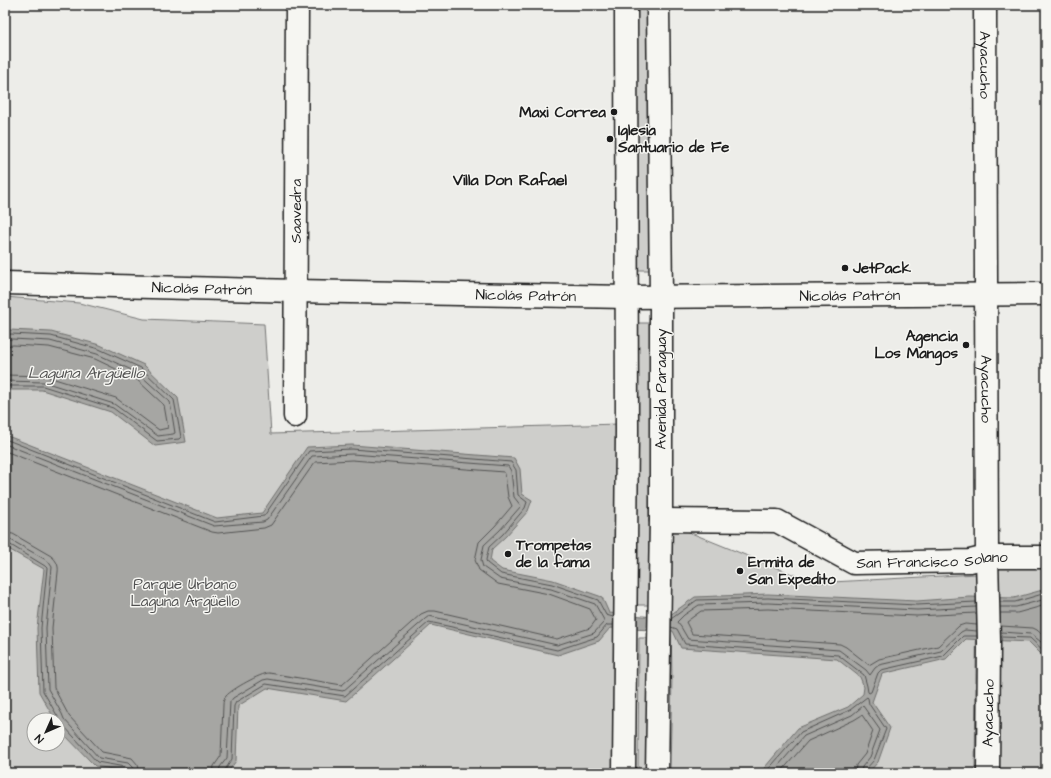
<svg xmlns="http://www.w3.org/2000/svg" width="1051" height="778" font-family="'Architects Daughter',sans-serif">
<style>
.green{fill:#cececb;stroke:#757574;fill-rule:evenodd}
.water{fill:#a6a6a3;stroke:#6f6f6d}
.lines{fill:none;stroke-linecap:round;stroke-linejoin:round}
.shore{stroke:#535352;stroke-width:1}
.minor-casing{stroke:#1c1c1c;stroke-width:25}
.major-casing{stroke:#1c1c1c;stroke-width:25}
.minor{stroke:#f6f6f2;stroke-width:22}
.major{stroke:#f6f6f2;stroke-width:22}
.poi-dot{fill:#1c1c1c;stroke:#f6f6f2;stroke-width:1.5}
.labels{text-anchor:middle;stroke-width:3;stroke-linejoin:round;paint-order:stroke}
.street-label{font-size:15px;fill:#1c1c1c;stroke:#f6f6f2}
.poi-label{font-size:15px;font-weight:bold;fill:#1c1c1c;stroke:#f6f6f2;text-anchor:start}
.park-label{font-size:15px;fill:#515151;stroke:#f6f6f2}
.neighbourhood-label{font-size:16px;font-weight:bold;fill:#1c1c1c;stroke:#f6f6f2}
.water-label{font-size:16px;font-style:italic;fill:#535352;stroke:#f6f6f2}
</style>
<rect width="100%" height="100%" fill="#edede9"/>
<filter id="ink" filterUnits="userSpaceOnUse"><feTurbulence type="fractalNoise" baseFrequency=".025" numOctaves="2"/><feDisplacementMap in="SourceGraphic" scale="8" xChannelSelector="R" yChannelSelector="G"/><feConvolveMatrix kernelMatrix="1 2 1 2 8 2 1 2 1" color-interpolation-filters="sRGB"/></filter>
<g filter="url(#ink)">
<path class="green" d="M636 5H652L651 270H635Z
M5 297 79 303 144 319 264 324 271 434 619 424 617 773H5ZM34 720H58V744H34Z
M634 323H650L649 605H633Z
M669 524 814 583 977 574 975 773H670L672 677Z
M998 563 1046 565V773H999Z
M639 638H651V773H638Z"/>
<path class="water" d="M10 330 51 332 100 345 144 365 178 398 186 442 155 446 111 412 42 390H5V332Z
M5 435 217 518 262 513 307 447 352 445 514 458 520 469 522 494 532 500 528 511 506 536 492 549 490 561 502 570 553 580 602 597 609 613 666 618 695 597 768 594 917 601 969 597 1014 598 1046 589V659L1029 642 966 639 946 659 882 674 872 702 890 728 878 762 868 773H760L798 728 848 707 863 694 864 687 860 677 837 659 681 648 673 631 610 628 599 641 558 655 431 625 346 701 267 688 238 706 236 761 227 773H136L95 766 61 731 58 725V720H55L39 692 37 628 44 569 5 547Z"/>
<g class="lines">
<path class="shore" d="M5 335 11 334 51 336 99 349 141 368 174 400 181 437 179 439 157 441 113 408 43 386H5
M5 340 12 339 50 341 97 354 138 373 170 402 175 433 173 434 158 436 114 404 44 382 5 381
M5 346 13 345 49 347 95 359 135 378 164 405 168 428 159 430 116 398 45 376 5 375
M5 439 215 522 264 516 309 451 352 449 511 462 516 470 518 495 527 502 525 508 503 534 489 547 486 560 487 563 501 574 552 584 598 600 606 615 613 617
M5 444 214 526 263 522 267 520 312 456 352 454 508 466 511 471 514 497 521 506 500 530 484 545 481 560 483 567 500 579 551 589 595 604 604 620V622L594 633 557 645 429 616 425 619 343 691 268 679 263 680 233 698 230 702 227 758 220 767 219 773
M5 451 212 532 218 533 264 528 271 525 315 462 352 460 504 472 505 474 508 497 512 506 495 526 479 542 475 560 479 570 498 584 549 594 590 609 596 620 590 628 557 639 435 611H428L421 614 342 685 269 673C261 673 232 689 226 696 224 699 223 701 223 705L221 756 214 766 213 773
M5 533 13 534 51 556C56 560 59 565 58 572L52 628 54 688 69 716 102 752 132 758 138 765 140 773
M5 539 11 540 48 561 52 567 46 628 48 689 62 714 64 719 99 758 128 763 132 767 134 773
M5 544H9L45 566 47 568 41 628 43 691 58 717V721
M1000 602H1015L1046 593
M976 607 917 610 768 603 699 605 684 615 677 622 681 627 688 639 839 650 866 670 870 675 875 668 879 665 941 651 961 632 965 630 977 631
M1000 607H1016L1046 599
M976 613 917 616 768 609 701 611 686 622 692 634 840 644 846 647 869 665 879 659 938 646 959 626 965 624 977 625
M1000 613H1017L1046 605
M671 619 697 600 768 598 917 605 976 602
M1001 626 1033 628 1037 630 1046 638
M671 627 677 629 685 644 838 655 864 675 867 686 868 692 869 693 871 692 878 673 881 670 943 656 963 636H977
M1001 632 1031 634 1046 646
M1001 637 1030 638 1046 653
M58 723 63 725 97 762 125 767 128 769 129 773
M224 773 225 770 232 759 234 706 236 702 266 684 345 696 429 622 557 650 597 637 607 625H613
M765 773 801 732 850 710 867 697 868 698 869 704 886 729 874 760 866 769V773
M772 773 804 736 852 715 863 706 880 730 870 757 862 767 861 773
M780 773 808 741 854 720 862 715 873 731 865 754 856 765 855 773"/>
<g class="minor-casing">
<g id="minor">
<path id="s1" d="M985 5 987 557 989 642 988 773"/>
<path id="s2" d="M5 283 295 291 627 297 1046 294"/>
<path id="s3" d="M295 416 297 5"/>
<path id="s4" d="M661 520 777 521 854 563 970 561 987 557H1046"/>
</g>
</g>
<g class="major-casing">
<path id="major" d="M624 773 627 431 626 5
M657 773 661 520V297L658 5"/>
</g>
<use href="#minor" class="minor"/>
<use href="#major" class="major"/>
</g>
</g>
<g class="poi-dot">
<circle cx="614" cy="112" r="4"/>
<circle cx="610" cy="139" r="4"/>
<circle cx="845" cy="268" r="4"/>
<circle cx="966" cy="345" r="4"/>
<circle cx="508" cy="554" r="4"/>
<circle cx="740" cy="571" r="4"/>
</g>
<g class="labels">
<g class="street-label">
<text dy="5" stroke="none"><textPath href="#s1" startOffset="60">Ayacucho</textPath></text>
<text dy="5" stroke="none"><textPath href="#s3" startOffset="205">Saavedra</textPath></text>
<text dy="5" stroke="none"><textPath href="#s2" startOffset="197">Nicolás Patrón</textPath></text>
<text dy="5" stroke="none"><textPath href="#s2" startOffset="521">Nicolás Patrón</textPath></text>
<text dy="5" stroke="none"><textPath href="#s2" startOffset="845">Nicolás Patrón</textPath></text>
<text transform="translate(661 389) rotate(-90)" y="5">Avenida Paraguay</text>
<text dy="5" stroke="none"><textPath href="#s1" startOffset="384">Ayacucho</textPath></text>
<text dy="5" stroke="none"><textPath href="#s4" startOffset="282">San Francisco Solano</textPath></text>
<text transform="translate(988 713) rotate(-89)" y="5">Ayacucho</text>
</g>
<g class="poi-label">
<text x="606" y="117" text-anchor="end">Maxi Correa</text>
<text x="618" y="135">Iglesia<tspan x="618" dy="17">Santuario de Fe</tspan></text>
<text x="853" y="273">JetPack</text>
<text x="958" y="341" text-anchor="end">Agencia<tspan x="958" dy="17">Los Mangos</tspan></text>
<text x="516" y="550">Trompetas<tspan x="516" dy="17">de la fama</tspan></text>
<text x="748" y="567">Ermita de<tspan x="748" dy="17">San Expedito</tspan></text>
</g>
<g class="park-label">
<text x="185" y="589">Parque Urbano<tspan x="185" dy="17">Laguna Argüello</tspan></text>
</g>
<g class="neighbourhood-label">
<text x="510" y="185">Villa Don Rafael</text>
</g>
<g class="water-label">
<text x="86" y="378">Laguna Argüello</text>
</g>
</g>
<rect width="1051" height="778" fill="none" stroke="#f6f6f2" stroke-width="20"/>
<rect x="10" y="10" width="1031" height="758" fill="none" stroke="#1c1c1c" stroke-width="1.5" filter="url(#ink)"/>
<g transform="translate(46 732) rotate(225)"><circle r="19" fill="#f6f6f2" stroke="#9f9f9c"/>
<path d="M0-3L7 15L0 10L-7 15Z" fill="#1c1c1c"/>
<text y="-6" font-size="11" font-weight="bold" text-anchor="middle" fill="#1c1c1c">N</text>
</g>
</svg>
